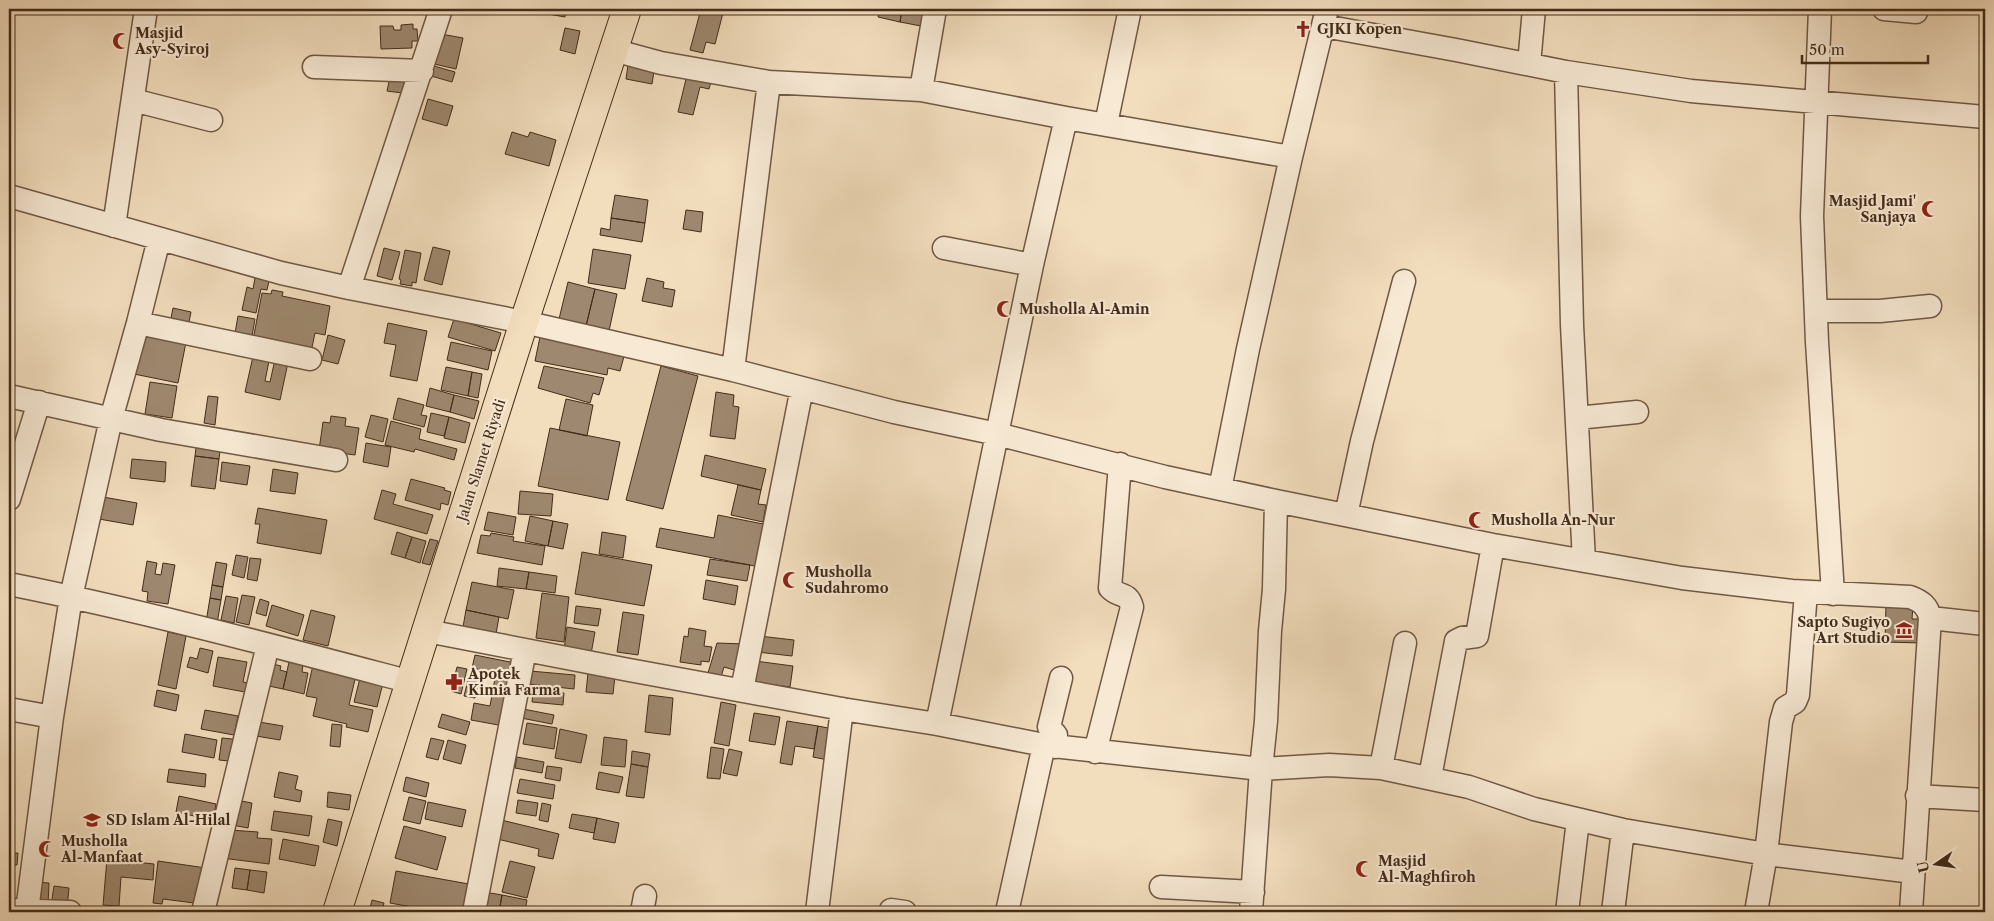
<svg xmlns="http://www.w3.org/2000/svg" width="1994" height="921" font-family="'Libre Caslon Text',serif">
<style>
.building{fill:#9e886f;stroke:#442c1a}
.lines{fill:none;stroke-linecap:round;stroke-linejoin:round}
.minor-casing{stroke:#705843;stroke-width:25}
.major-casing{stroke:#442c1a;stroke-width:30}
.minor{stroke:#f7e9d4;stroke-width:22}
.major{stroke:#f2ddbd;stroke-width:28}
.labels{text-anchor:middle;stroke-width:4.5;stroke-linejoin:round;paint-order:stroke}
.poi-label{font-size:14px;font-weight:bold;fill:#442c1a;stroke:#f7e9d4;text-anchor:start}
.street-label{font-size:14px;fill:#442c1a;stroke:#f7e9d4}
</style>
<rect width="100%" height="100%" fill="#f2ddbd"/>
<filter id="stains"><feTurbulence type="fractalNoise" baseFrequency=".004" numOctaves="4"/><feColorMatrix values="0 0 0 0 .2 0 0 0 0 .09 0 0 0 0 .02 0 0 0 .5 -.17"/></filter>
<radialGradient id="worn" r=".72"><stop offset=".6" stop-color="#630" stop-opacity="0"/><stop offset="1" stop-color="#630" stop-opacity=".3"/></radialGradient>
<path class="building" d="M537 9H566L565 17 537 12Z
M701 9H724L715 44 706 42 703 53 690 50Z
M880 9H902L900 22 878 17Z
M902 9H925L921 26 900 22Z
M413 24V29H417L418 41H412V48L381 49 380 26H393L394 30H401V25Z
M565 28 580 31 575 54 560 50Z
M441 34 463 38 456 69 434 64Z
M628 65 654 71 652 84 626 79Z
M434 66 455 72 452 82 431 76Z
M687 75 711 82 709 89 700 87 693 115 678 112Z
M390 77 405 79 402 93 387 91Z
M428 99 453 106 447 126 422 119Z
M512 132 528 137 530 132 556 140 549 166 505 154Z
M615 195 648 200 645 223 611 218Z
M686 210 703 212 701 232 683 229Z
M611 218 645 223 642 242 600 235 601 228 610 230Z
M433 247 450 251 442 285 424 280Z
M384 248 400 252 392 280 377 276Z
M593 249 631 255 625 289 588 283Z
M405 250 421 253 416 283 412 282V286L400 284 401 280 399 279Z
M255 278 269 281 267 290 261 289 256 313 242 310 247 287 253 289Z
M647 278 664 282 663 288 675 290 672 307 642 301Z
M568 282 595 289 586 326 559 319Z
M595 289 617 294 609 331 586 326Z
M272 290 283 292 282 296 330 306 325 335 315 333 310 357 252 345 262 293 271 294Z
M173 308 191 312 187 332 169 328Z
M238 316 255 319 251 342 234 339Z
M454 319 501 333 495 351 448 337Z
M388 323 427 331 417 381 390 376 396 345 384 343Z
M142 329 187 337 178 383 134 374Z
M541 332 626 349 620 371 608 368 607 375 535 361Z
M328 335 345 340 338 364 322 360Z
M451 342 492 351 488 370 447 360Z
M254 352 270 356 265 381 270 382 276 355 289 358 280 400 245 392Z
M544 366 604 378 599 395 593 393 590 403 538 388Z
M661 366 698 376 663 509 626 500Z
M446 367 472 372 468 396 441 390Z
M472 372 482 374 478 398 468 396Z
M150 382 177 386 172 418 145 414Z
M430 388 454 395 450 412 426 406Z
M716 392 734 395 733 406 739 407 735 439 710 436Z
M454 395 479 401 474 419 450 412Z
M208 396 218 397 215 425 204 423Z
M398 398 424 405 421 415 427 416 424 427 393 419Z
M566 399 593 405 587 436 559 430Z
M431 413 449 417 444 436 427 432Z
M371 415 388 419 383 442 365 437Z
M331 416 346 418 345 426 359 428 355 455 319 450 323 422 330 423Z
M449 417 470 423 465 443 444 438Z
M391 421 421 429 419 439 457 449 454 460 415 449 414 452 385 445Z
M550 428 620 442 608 500 538 486Z
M197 440 221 443 219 459 195 456Z
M366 443 391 447 388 467 363 462Z
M705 455 766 469 761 490 701 476Z
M195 456 219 459 215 489 191 486Z
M132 459 166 462 165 482 130 478Z
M222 462 250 466 247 485 220 481Z
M273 469 298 473 295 494 270 491Z
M411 479 445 488 444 490 451 492 448 505 441 503 440 510 405 500Z
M738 485 761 490 758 504 766 505 763 522 731 515Z
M382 490 396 494 393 504 433 515 427 534 374 519Z
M520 491 553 494 551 516 518 514Z
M103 497 137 503 133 525 99 519Z
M258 508 327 520 321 554 257 543 260 524H255Z
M488 512 516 517 513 535 484 530Z
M718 515 768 525 760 567 656 547 660 528 714 538Z
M530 516 553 521 548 546 525 541Z
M553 521 568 524 563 549 548 546Z
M397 532 412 537 405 558 391 554Z
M602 532 626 536 623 558 599 554Z
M491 533 514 537 513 541 545 546 542 565 477 553 481 535 490 536Z
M412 537 426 541 420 563 405 558Z
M430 539 438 541 430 565 422 563Z
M582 552 652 565 644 606 575 594Z
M236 555 248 557 244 578 232 575Z
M250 558 261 559 257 581 247 579Z
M710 559 750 565 747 581 707 575Z
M147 561 157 563 155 574 161 575 163 563 175 565 168 604 147 601 148 592 142 591Z
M216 562 227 564 223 587 212 585Z
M499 568 529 572 526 589 497 586Z
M529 572 557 576 555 593 526 589Z
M706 580 738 586 735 605 703 599Z
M472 582 514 590 508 619 466 610Z
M212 585 223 587 221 600 210 598Z
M542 593 569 597 564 642 536 638Z
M242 595 255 597 249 625 236 622Z
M226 596 238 598 234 623 221 620Z
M210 598 221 600 217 624 206 622Z
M260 599 269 602 266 616 256 613Z
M1886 604 1913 605 1912 619H1922V643L1885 642Z
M272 605 304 615 298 636 266 626Z
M576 606 601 609 598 626 574 623Z
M311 610 335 616 328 646 303 640Z
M466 610 499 617 496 634 463 627Z
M623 612 644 615 638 655 617 652Z
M567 627 595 632 591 654 564 650Z
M689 628 706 631 704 646 712 647 709 662 701 661V665L680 662 684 636 688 637Z
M168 632 186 636 176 689 158 685Z
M759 636 794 640 792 656 757 652Z
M717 643 745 644 741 672 724 667 721 677 708 673Z
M200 648 213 651 208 673 187 667 190 657 197 659Z
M475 655 515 663 504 726 471 720 474 703 490 706 496 673 472 668Z
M218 657 247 662 243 682 252 684 250 693 213 686Z
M755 661 793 666 790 687 753 682Z
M289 662 303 665 302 672 308 673 304 694 283 689Z
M273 664 281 666 280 670 287 672 283 689 264 685Z
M313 665 356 675 349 705 373 710 368 732 346 727 347 724 313 716 317 698 306 696Z
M457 667 467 669 461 694 451 691Z
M530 671 575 675 574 689 529 684Z
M470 672 481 675 475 698 464 696Z
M588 673 615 676 613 694 586 692Z
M360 678 383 683 377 707 354 702Z
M157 690 179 695 176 711 154 706Z
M533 690 564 693 563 705 532 702Z
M649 695 673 698 670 735 645 732Z
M721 702 736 705 729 746 714 743Z
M523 709 554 715 552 724 521 718Z
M205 710 238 716 234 735 201 729Z
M754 713 780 717 775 745 749 741Z
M442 714 470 722 466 735 438 727Z
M787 721 818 726 814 749 795 746 792 765 780 763Z
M259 722 283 726 280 740 256 736Z
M527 723 557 728 554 749 523 744Z
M332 724 342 725 340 747 330 746Z
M818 726 833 729 828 760 813 757Z
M560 729 587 735 581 763 555 758Z
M185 734 217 740 214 758 182 752Z
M604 737 627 740 625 767 601 765Z
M222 738 242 740 229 761 219 760Z
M431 738 444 741 438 760 426 757Z
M448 740 466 745 461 764 443 759Z
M711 747 724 749 720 779 707 778Z
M729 749 742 752 737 776 723 773Z
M632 751 650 754 648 767 631 764Z
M517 757 544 762 542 773 515 768Z
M631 764 648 767 644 798 626 796Z
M547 766 562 768 560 781 545 778Z
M169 769 206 774 205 787 167 782Z
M279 772 298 776 295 789 302 791 300 802 274 797Z
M599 772 623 777 619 793 596 789Z
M406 777 429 783 426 797 403 791Z
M520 779 555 785 553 799 517 793Z
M328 792 351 795 349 810 327 807Z
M179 796 216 804 213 820 176 812Z
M409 797 426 801 420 824 403 820Z
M236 800 252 803 248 828 232 825Z
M518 800 538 803 536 816 516 813Z
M428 802 466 810 462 827 425 819Z
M542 803 551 805 548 822 539 820Z
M274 811 312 816 309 836 271 830Z
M572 814 597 818 594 833 569 828Z
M597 818 619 823 615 843 593 839Z
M328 819 342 822 337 846 323 842Z
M497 819 559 834 553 859 538 856 539 849 493 838Z
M9 823 13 824 11 848H9Z
M404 826 446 837 437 870 395 858Z
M230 830 258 832 257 838 272 839 269 864 222 858Z
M283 839 319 846 315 866 279 859Z
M9 853H18L17 865H9Z
M107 859 154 864 153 880 121 877 119 906 103 905Z
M158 861 206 868 202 904 163 899 162 904 153 903Z
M510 861 535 867 527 898 502 892Z
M235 868 250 870 247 890 232 888Z
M250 870 267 872 264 893 247 890Z
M396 871 469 884 464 912H439L390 903Z
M36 882 49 883 48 905H35Z
M54 886 69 888 67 908 51 906Z
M484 892 502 895 499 912 481 909Z
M502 895 527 900 525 912H499Z
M372 900 384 903 382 912H369Z"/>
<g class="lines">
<g class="minor-casing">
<path id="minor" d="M1820 9 1812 216 1817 342 1833 594
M1884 9 1916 12
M1324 26 1456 50 1566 72 1691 91 1985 117
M613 50 661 63 769 82 921 90 1066 118 1291 157
M1529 64 1534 9
M314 67 422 71
M1566 72 1572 325 1584 561
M921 90 935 9
M133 100 211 120
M1106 124 1130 9
M9 196 281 273 349 288 524 322 733 370 894 412 997 434 1165 477 1276 501 1493 545 1682 578 1792 591 1910 597C1921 601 1928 606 1930 618L1985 624
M114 226 146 9
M944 248 1032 265
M349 288 441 9
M1816 311H1880L1930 306
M138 323 310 359
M733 370 769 82
M9 396 161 430 336 460
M1577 418 1637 412
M1220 489 1248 349 1291 157 1327 9
M9 499 39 402
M1346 515 1362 441 1404 281
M9 584C144 611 278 647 411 682
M427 631 629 670 842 709 937 724 1044 745 1007 912
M742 690 802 388
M9 709 52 717
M937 724 1032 265 1066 118
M1044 745 1261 769 1329 765 1381 768 1469 787 1534 809 1623 830 1766 854 1913 872
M1056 747V735L1049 727 1061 678
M1095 752 1132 607C1128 591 1119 598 1110 588L1120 464
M1381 768 1405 643
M1430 777 1456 641 1462 638 1477 636 1493 545
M1917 796 1985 800
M1161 887 1253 892
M9 910 70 912
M891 910 905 912
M27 911 52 717 71 597 111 419 138 323 159 239
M203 912 268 645
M474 912 525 650
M642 912 645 896
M817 912 842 709
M1251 912 1261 769 1266 721 1270 631 1274 589 1276 501
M1567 912 1578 820
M1613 912 1623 830
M1756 912 1766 854 1781 722 1785 708 1795 702 1798 695 1806 592
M1911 912 1930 618"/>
</g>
<g class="major-casing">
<path id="major" d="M337 912 524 322 627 9"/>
</g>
<use href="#minor" class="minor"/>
<use href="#major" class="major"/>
</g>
<defs>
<g id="church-bare" transform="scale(1.35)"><path d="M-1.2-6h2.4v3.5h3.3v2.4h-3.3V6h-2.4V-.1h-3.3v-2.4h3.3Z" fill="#8f2418" stroke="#f7e9d4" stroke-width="2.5" paint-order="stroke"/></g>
<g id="mosque-bare" transform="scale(1.35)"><path d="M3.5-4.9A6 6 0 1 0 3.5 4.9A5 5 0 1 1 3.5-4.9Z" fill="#8f2418" stroke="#f7e9d4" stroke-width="2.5" paint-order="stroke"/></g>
<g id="museum-bare" transform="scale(1.35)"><path d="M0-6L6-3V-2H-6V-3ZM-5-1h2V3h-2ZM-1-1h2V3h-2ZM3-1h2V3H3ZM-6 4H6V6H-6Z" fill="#8f2418" stroke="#f7e9d4" stroke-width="2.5" paint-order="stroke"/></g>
<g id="pharmacy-bare" transform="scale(1.35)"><path d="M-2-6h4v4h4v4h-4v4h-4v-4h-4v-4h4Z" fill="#8f2418" stroke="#f7e9d4" stroke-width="2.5" paint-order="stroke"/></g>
<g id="school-bare" transform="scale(1.35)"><path d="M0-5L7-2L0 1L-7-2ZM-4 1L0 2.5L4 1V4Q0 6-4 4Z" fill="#8f2418" stroke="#f7e9d4" stroke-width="2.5" paint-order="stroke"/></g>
</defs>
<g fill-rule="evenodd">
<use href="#church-bare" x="1303" y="29"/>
<use href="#mosque-bare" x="121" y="41"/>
<use href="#mosque-bare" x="1930" y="209"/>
<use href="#mosque-bare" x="1005" y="309"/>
<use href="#mosque-bare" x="1477" y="520"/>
<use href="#mosque-bare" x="791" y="580"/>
<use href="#museum-bare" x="1904" y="630"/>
<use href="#pharmacy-bare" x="454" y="682"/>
<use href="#school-bare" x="92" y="820"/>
<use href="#mosque-bare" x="47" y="849"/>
<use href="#mosque-bare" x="1364" y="869"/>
</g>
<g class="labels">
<g class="poi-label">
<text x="1317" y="34">GJKI Kopen</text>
<text x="135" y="38">Masjid<tspan x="135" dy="16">Asy-Syiroj</tspan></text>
<text x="1916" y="206" text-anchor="end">Masjid Jami'<tspan x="1916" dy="16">Sanjaya</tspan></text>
<text x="1019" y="314">Musholla Al-Amin</text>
<text x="1491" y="525">Musholla An-Nur</text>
<text x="805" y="577">Musholla<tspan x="805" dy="16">Sudahromo</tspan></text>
<text x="1890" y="627" text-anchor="end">Sapto Sugiyo<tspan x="1890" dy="16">Art Studio</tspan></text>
<text x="468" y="679">Apotek<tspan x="468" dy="16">Kimia Farma</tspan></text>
<text x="106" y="825">SD Islam Al-Hilal</text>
<text x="61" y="846">Musholla<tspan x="61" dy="16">Al-Manfaat</tspan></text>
<text x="1378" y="866">Masjid<tspan x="1378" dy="16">Al-Maghfiroh</tspan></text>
</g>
<g class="street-label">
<text transform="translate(481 460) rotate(-72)" y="5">Jalan Slamet Riyadi</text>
</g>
</g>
<rect width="1994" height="921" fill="none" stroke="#f2ddbd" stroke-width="30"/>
<rect x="10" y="10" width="1974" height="901" fill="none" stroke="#442c1a" stroke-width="2.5"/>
<rect x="15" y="15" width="1964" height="891" fill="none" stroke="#442c1a"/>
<g transform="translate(1936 864) rotate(257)" stroke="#f7e9d4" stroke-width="4" paint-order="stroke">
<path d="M0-4L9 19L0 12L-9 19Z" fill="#442c1a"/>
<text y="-8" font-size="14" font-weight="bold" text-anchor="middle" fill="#442c1a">U</text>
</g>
<path d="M1802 55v8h126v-8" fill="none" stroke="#442c1a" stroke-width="2.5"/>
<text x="1809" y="55" font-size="15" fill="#442c1a" stroke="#f7e9d4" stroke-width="4" paint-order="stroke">50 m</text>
<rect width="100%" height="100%" filter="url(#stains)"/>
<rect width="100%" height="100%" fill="url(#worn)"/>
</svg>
